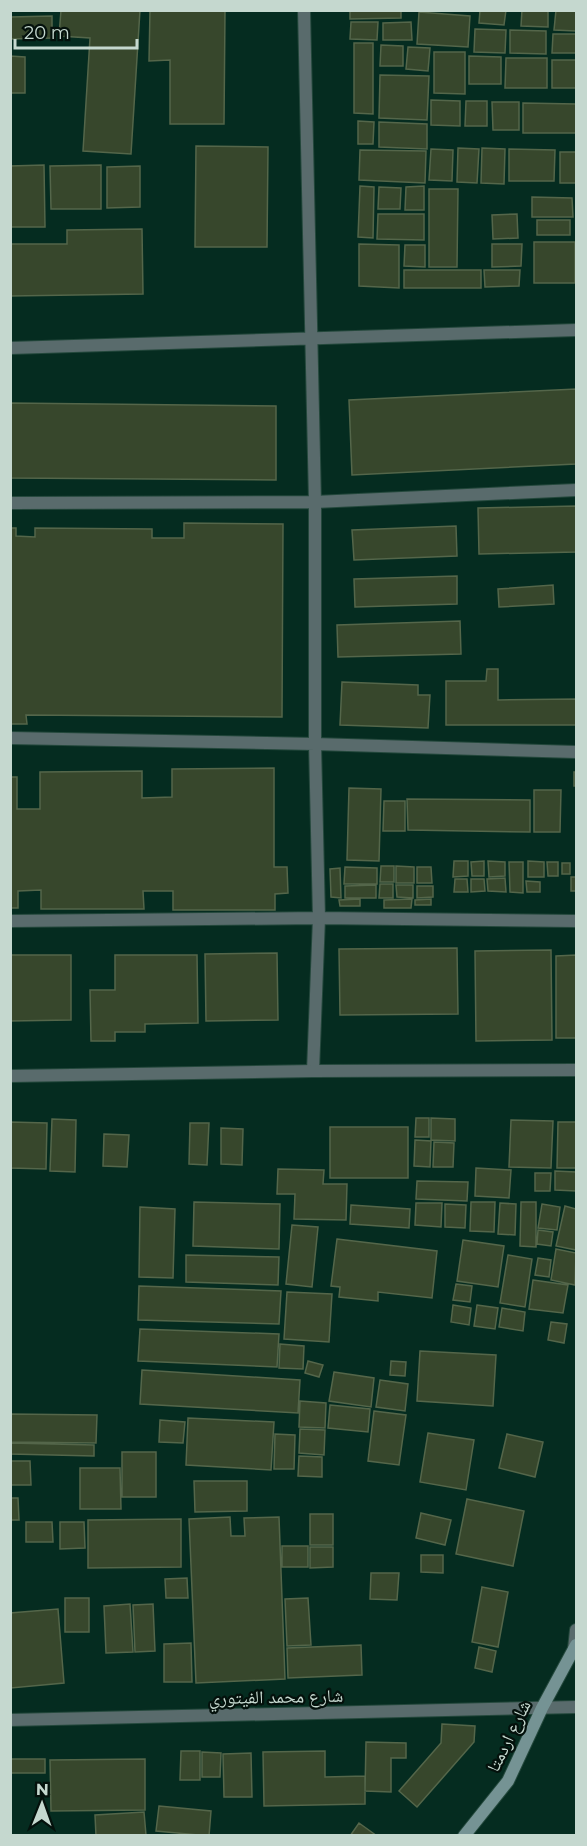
<svg xmlns="http://www.w3.org/2000/svg" width="587" height="1846" font-family="Montserrat,'Noto Naskh Arabic',sans-serif">
<style>
.building{fill:#37472c;stroke:#54664a;stroke-width:1.5}
.lines{fill:none;stroke-linecap:round;stroke-linejoin:round}
.minor-casing{stroke:#24483c;stroke-width:14}
.tertiary-casing{stroke:#24483c;stroke-width:14}
.secondary-casing{stroke:#24483c;stroke-width:14}
.minor{stroke:#596b6c;stroke-width:12}
.tertiary{stroke:#596b6c;stroke-width:12}
.secondary{stroke:#759394;stroke-width:12}
.labels{text-anchor:middle;stroke-width:4.5;stroke-linejoin:round;paint-order:stroke}
.street-label{font-size:18px;fill:#c5d8cf;stroke:#04110c}
</style>
<rect width="100%" height="100%" fill="#052c20"/>
<path class="building" d="M61 10H140L131 154 83 151 90 38 59 36Z
M150 10 225 11 224 124H170V60L149 61Z
M350 10H401V18L350 19Z
M480 10H506L504 25 479 23Z
M522 10H548V27L521 26Z
M556 10H576V31L554 30Z
M419 12 470 16 468 47 417 44Z
M52 16V38L10 39V17Z
M351 22H378L377 40 350 39Z
M411 22 412 40H383V23Z
M475 29 506 30 505 53 474 52Z
M510 30 546 31V54L510 53Z
M553 34H576V53H552Z
M354 43H373V114L354 113Z
M381 45 403 46V66H380Z
M408 47 430 48 428 71 406 69Z
M434 52H465V94L434 93Z
M10 56 25 57V93H10Z
M469 56 501 57V84H469Z
M506 58H547V88H505Z
M552 60H576V88H552Z
M380 75 429 76 427 120 379 118Z
M431 100 460 101V126L431 125Z
M466 101H487V126H465Z
M492 102H519V130H493Z
M523 103 576 104V133H523Z
M358 121 374 122 373 144H358Z
M379 122 427 124V149L379 147Z
M196 146 268 147 267 247H195Z
M458 148 479 149 477 183 457 182Z
M482 148 505 149 504 184 481 183Z
M431 149 453 150 452 181 429 180Z
M509 149 555 150 554 181H509Z
M360 150 426 151 425 183 359 180Z
M560 152H576V183H560Z
M44 165 45 227H10V166Z
M101 165V209H51L50 166Z
M140 166V207L107 208V167Z
M360 186 374 187 373 238 358 237Z
M424 186V210H405L406 187Z
M379 187 401 188 400 209H378Z
M429 189H458L457 267H429Z
M532 197 572 198 573 217H532Z
M378 214H424V240L377 239Z
M517 214 518 238 493 239 492 215Z
M537 220H570V235H537Z
M142 229 143 294 10 296V244H67V230Z
M534 242H575V283H534Z
M359 244 399 245V288L359 286Z
M492 244H522L521 266 492 267Z
M405 245H425V267L404 266Z
M404 270H481V288H404Z
M484 270H520L519 286 485 287Z
M576 389V464L352 475 349 400Z
M10 403 276 406V480L10 478Z
M576 506V552L479 554 478 508Z
M184 523 283 524 282 717 26 715 27 724H10V528H16V536L35 537V528L152 529V538H184Z
M456 526 457 556 354 560 352 530Z
M457 576V604L355 607 354 579Z
M553 585 554 604 499 607 498 589Z
M460 621 461 654 338 657 337 625Z
M487 669H498V700L576 699V725H446V681H486Z
M342 682 418 685V695H430L428 728 340 725Z
M274 768V867H287L288 893 275 894V910H173V891H143L144 909H41V890L18 891V908H10V777H17V809H40V772L142 771V798L172 797V769Z
M574 772H576V786H574Z
M349 788 381 789 379 861 347 860Z
M534 790H561L560 832H534Z
M407 799 530 800V832L408 830Z
M384 801H405V831H383Z
M454 861H468V876L453 877Z
M484 861V876H472L471 862Z
M488 861 505 862V876L489 877Z
M528 861 544 862V877H528Z
M509 862H523V893L510 892Z
M547 862H558V876H548Z
M562 863H570V874H562Z
M381 866H394V882H380Z
M396 866 414 867V883H396Z
M345 867 377 868V884H344Z
M417 867H431L432 883H417Z
M340 868 341 898 331 897 330 869Z
M571 877H576V891H571Z
M505 878 506 892 488 891 487 879Z
M455 879H467L468 892H454Z
M471 879H484L485 891 471 892Z
M526 881 540 882V892H527Z
M380 884H393V898H379Z
M376 885V898H345V886Z
M396 885H413V898L397 897Z
M417 886H433V897L417 898Z
M360 899V906H340L339 900Z
M412 899 411 908H384V900Z
M431 899V905H415V900Z
M457 948 458 1014 340 1015 339 949Z
M551 950 552 1040 476 1041 475 951Z
M277 953 278 1020 206 1021 205 954Z
M10 955H71V1020L10 1021Z
M115 955H197L198 1023 145 1024V1032H115V1041H91L90 990H115Z
M576 955V1038H556V956Z
M416 1118H429V1137H415Z
M431 1118 455 1119V1141L431 1140Z
M52 1119 76 1120 75 1172 50 1171Z
M511 1120 553 1121 551 1168 509 1167Z
M10 1122 47 1123 46 1169 10 1168Z
M558 1122H576V1168H557Z
M190 1123H209L207 1165 189 1164Z
M330 1127H408V1178H330Z
M221 1128 243 1129 242 1165 221 1164Z
M104 1134 129 1135 127 1167 103 1166Z
M415 1140 431 1141 430 1167 414 1166Z
M434 1142 454 1143 453 1167H433Z
M476 1168 511 1170 509 1198 475 1196Z
M278 1169 324 1170 323 1184H347L346 1220 294 1219 295 1194H277Z
M555 1171 576 1172V1191L555 1190Z
M535 1173H551L550 1191H535Z
M417 1181 468 1182 467 1201 416 1199Z
M194 1202 280 1204 279 1249 193 1246Z
M471 1202H495L494 1232 470 1231Z
M521 1202H536V1247L520 1246Z
M416 1203H442L441 1227 415 1225Z
M500 1203 516 1204 515 1235 498 1234Z
M445 1204 466 1205 465 1228 445 1227Z
M542 1204 560 1207 557 1230 538 1228Z
M351 1205 410 1209 409 1228 350 1224Z
M565 1206 576 1209V1250L556 1246Z
M140 1207 175 1209 173 1278 139 1277Z
M292 1225 318 1227 312 1287 286 1284Z
M538 1230 553 1232 551 1246 537 1244Z
M337 1239 437 1251 432 1298 378 1292V1301L339 1297 340 1287 331 1286Z
M463 1240 504 1246 498 1287 457 1281Z
M556 1249 576 1253 575 1285 551 1280Z
M186 1255 279 1257 278 1285 186 1282Z
M508 1255 532 1259 525 1307 500 1303Z
M538 1258 551 1260 549 1277 535 1275Z
M533 1280 568 1285 563 1313 529 1309Z
M456 1284 472 1286 470 1302 453 1300Z
M139 1286 281 1291 279 1324 138 1320Z
M287 1292 332 1294 329 1342 284 1339Z
M453 1305 471 1308 469 1325 451 1322Z
M477 1305 498 1308 495 1329 474 1326Z
M502 1308 525 1312 523 1331 499 1327Z
M551 1322 567 1324 564 1343 548 1340Z
M140 1329 279 1334 277 1367 138 1361Z
M280 1344 304 1346 303 1369 279 1368Z
M420 1351 496 1355 493 1406 417 1401Z
M308 1361 323 1365 319 1377 305 1373Z
M391 1361 406 1362 405 1376 390 1375Z
M142 1370 300 1380 298 1413 140 1404Z
M334 1372 374 1378 371 1407 329 1401Z
M380 1380 408 1384 405 1411 376 1407Z
M300 1401 326 1403 325 1428 299 1427Z
M330 1405 370 1409 368 1432 328 1428Z
M374 1411 406 1415 399 1465 368 1461Z
M10 1414 97 1415 96 1443 10 1442Z
M188 1418 274 1422 271 1470 186 1465Z
M160 1420 185 1422 183 1443 159 1442Z
M300 1429 325 1430 324 1455 299 1453Z
M428 1433 474 1440 466 1490 420 1482Z
M275 1434 295 1435 294 1469H274Z
M507 1434 543 1442 535 1477 499 1468Z
M10 1443 94 1445V1456L10 1454Z
M122 1452H156V1497H122Z
M299 1456 322 1457V1477L298 1476Z
M10 1461H30L31 1485H10Z
M80 1468H120L121 1509H80Z
M194 1481H247V1511L195 1512Z
M10 1498H18L19 1520H10Z
M467 1499 524 1511 513 1566 456 1554Z
M421 1513 451 1520 445 1545 416 1538Z
M310 1514H333V1545H310Z
M230 1517 231 1536H245L244 1518 279 1517 285 1679 196 1683 189 1519Z
M181 1519V1567L88 1568V1520Z
M26 1522H52L53 1542H26Z
M60 1522H84L85 1548 60 1549Z
M282 1546H308V1567H282Z
M310 1547H333V1567L310 1568Z
M421 1555H443V1573L421 1572Z
M371 1573H399L397 1600 370 1599Z
M187 1578 188 1598H166L165 1579Z
M482 1587 508 1592 498 1647 472 1642Z
M65 1598H89V1632H65Z
M308 1598 311 1645 287 1646 285 1599Z
M130 1604 133 1652 106 1653 104 1606Z
M153 1604 155 1651 135 1652 133 1605Z
M58 1609 64 1683 11 1688 10 1613Z
M191 1643 192 1682H164V1644Z
M361 1645 362 1675 288 1678 287 1648Z
M479 1647 496 1651 492 1672 475 1668Z
M442 1724 475 1726 474 1742 417 1807 399 1791 441 1743Z
M366 1742 406 1743V1758H391V1792L365 1791Z
M181 1751H200V1780H180Z
M325 1751V1777L365 1776V1804L264 1806 263 1752Z
M202 1752 221 1753 220 1777H202Z
M251 1753 252 1797H224L223 1754Z
M10 1759H45V1773H10Z
M145 1759V1810L51 1811 50 1760Z
M159 1806 211 1811 209 1836 156 1831Z
M144 1812 146 1835 96 1836 95 1815Z
M359 1823 377 1836H350Z"/>
<g class="lines">
<g class="minor-casing">
<path id="minor" d="M304 10 315 502V744L319 918 313 1071
M10 348 576 330
M10 503 315 502 576 490
M10 738 315 744 576 752
M10 921 319 918 576 921
M10 1720 576 1707"/>
</g>
<g class="tertiary-casing">
<path id="tertiary" d="M10 1076 313 1071 576 1070
M574 1649 576 1630"/>
</g>
<g class="secondary-casing">
<path id="secondary" d="M464 1836 508 1781 542 1708 576 1645"/>
</g>
<use href="#minor" class="minor"/>
<use href="#tertiary" class="tertiary"/>
<use href="#secondary" class="secondary"/>
</g>
<g class="labels">
<g class="street-label">
<text transform="translate(276 1697) rotate(-1)" y="6">شارع محمد الفيتوري</text>
<text transform="translate(509 1736) rotate(-64)" y="6">شارع اردمتا</text>
</g>
</g>
<rect width="587" height="1846" fill="none" stroke="#c5d8cf" stroke-width="24"/>
<g transform="translate(42 1804) rotate(1)" stroke="#04110c" stroke-width="4.5" paint-order="stroke">
<path d="M0-4.5L10 22L0 15L-10 22Z" fill="#c5d8cf"/>
<text y="-9" font-size="16" font-weight="bold" text-anchor="middle" fill="#c5d8cf">N</text>
</g>
<path d="M15 39v9h122v-9" fill="none" stroke="#c5d8cf" stroke-width="3"/>
<text x="24" y="39" font-size="18" fill="#c5d8cf" stroke="#04110c" stroke-width="4.5" paint-order="stroke">20 m</text>
</svg>
